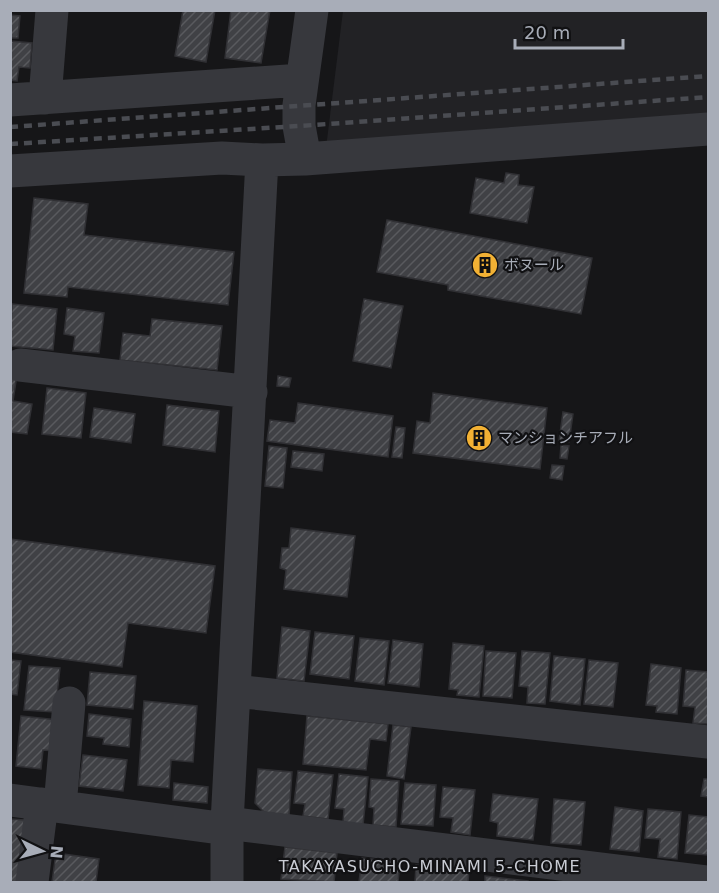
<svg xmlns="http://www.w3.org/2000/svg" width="719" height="893" font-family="'DejaVu Sans','Noto Sans JP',sans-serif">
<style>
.built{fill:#222225}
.building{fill:url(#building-hatch);stroke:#303034;stroke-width:1.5}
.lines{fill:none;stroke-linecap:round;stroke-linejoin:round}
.minor{stroke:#37383d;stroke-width:33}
.rail{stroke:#4a4c52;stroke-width:4.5;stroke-dasharray:8 6;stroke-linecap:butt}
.labels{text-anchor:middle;stroke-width:4.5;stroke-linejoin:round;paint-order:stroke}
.poi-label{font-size:15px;fill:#a8adb8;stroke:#111113;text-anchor:start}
.neighbourhood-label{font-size:16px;letter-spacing:1.5px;fill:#c9ccd4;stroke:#111113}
</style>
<defs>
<pattern id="building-hatch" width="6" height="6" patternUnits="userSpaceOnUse" patternTransform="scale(1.5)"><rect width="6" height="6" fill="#404145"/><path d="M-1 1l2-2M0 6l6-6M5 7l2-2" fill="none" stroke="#595a5e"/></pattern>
</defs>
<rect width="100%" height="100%" fill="#161618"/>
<path class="built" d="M343 11H708V123L326 148Z"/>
<path class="building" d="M183 10H215L206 62 175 56Z
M231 10H270L261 63 225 58Z
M10 15 20 16 18 38H10Z
M10 41 32 43 30 68 19 67 17 81 10 80Z
M506 173 519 175 518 185 534 187 527 223 470 213 476 178 504 183Z
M34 198 88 204 84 235 234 252 228 305 68 287 67 297 24 293Z
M387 220 592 258 581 314 448 290V285L377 272Z
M364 299 403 306 391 368 353 361Z
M12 304 57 309 53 350 10 346Z
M67 308 104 313 99 353 73 351 75 336 64 334Z
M152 319 222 326 217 370 120 360 123 333 150 336Z
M10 374 17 375 13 401 32 404 27 434 10 432Z
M278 376 291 378 289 387 277 386Z
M47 388 86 393 81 438 42 434Z
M433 393 547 408 540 469 413 453 417 421 430 423Z
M298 403 393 416 388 457 267 441 270 420 295 423Z
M167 405 219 411 215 452 163 445Z
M94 408 135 414 131 443 90 437Z
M563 412 573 414 569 442 559 441Z
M396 427 405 428 402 458 392 457Z
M561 445 569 446 567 459 560 458Z
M269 446 287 448 283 488 265 486Z
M293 451 324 454 322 471 291 467Z
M552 465 564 466 562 480 550 478Z
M291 528 355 536 347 597 284 589 286 570 280 568 282 548H289Z
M10 539 215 566 206 633 128 623 122 667 10 652Z
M282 627 310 631 304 681 277 678Z
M315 632 354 636 349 679 310 674Z
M360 638 389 641 384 685 355 681Z
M393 640 423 644 419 687 388 683Z
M453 643 484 646 479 697 457 695 458 690 449 689Z
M486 651 516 653 512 698 483 696Z
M522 651 550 653 545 704 527 703 528 687 519 686Z
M554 656 585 659 580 705 550 701Z
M10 660 21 661 17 695 10 694Z
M589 660 618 663 613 707 584 704Z
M651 664 681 668 677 714 656 712 657 706 646 705Z
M29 666 60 668 55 712 24 710Z
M686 670 708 672V724L693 723 695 707 683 706Z
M90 672 136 676 133 709 87 705Z
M144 701 197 706 193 762 171 760 169 788 138 785Z
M89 714 131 719 129 747 103 744 104 738 87 736Z
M21 716 58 720 54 751 43 750 41 769 16 766Z
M307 716 388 724 386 741 370 739 366 770 303 764Z
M393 725 411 727 404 779 387 776Z
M83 755 127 760 123 791 79 786Z
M258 769 292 772 289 816 266 814 255 803Z
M298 771 333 775 328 819 303 816 305 804 294 803Z
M339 774 368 777 363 825 343 823 344 809 335 808Z
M371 779 399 781 396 827 373 825 374 808 369 807Z
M704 779H708V797L701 796Z
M174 783 208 787 207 803 173 800Z
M405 783 436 785 433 826 401 824Z
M443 787 475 790 470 835 451 832 453 818 440 817Z
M493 794 538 799 533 840 497 836 498 823 490 821Z
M554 799 585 802 581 845 551 843Z
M615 807 643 811 639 852 610 849Z
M648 809 681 812 677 859 658 857 660 839 645 838Z
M689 815 708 817V855L685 853Z
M10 819 25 820 18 882H10Z
M285 847 337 853 334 882 281 879Z
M56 853 99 859 96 882H52Z
M362 858 400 862 398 882H359Z
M416 865 469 870 468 882H415Z
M485 876 528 881V882H485Z"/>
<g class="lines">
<path class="minor" d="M45 98 52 10
M10 100 302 80
M305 159 708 129
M10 171 222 158 262 160
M20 365 251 392
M235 691 708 742
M10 800 227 829
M60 806 69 703
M227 823 706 882
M32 882 42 804
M227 882V823L262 160 305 159 299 126V105L312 10"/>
<path class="rail" d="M10 127 708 76
M10 144 299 126 708 97"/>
</g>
<defs>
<g id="building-disc" transform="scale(1.35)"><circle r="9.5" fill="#f2b134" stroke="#111113"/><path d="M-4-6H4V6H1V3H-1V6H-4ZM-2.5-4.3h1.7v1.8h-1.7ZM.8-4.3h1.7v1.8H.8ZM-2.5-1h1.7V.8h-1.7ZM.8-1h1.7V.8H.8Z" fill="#111"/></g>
</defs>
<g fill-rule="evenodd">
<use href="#building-disc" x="485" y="265"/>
<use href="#building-disc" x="479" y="438"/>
</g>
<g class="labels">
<g class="poi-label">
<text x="504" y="270">ボヌール</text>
<text x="498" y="443">マンションチアフル</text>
</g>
<g class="neighbourhood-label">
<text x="430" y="872">TAKAYASUCHO-MINAMI 5-CHOME</text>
</g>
</g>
<rect width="719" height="893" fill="none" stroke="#a8adb8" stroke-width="24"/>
<g transform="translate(42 851) rotate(95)" stroke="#111113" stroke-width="4.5" paint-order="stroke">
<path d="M0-4.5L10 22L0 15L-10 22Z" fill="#a8adb8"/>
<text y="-9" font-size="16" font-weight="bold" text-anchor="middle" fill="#a8adb8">N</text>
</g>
<path d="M515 39v9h108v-9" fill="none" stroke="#a8adb8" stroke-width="3"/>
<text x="524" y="39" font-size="18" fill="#a8adb8" stroke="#111113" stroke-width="4.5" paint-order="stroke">20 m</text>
</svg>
